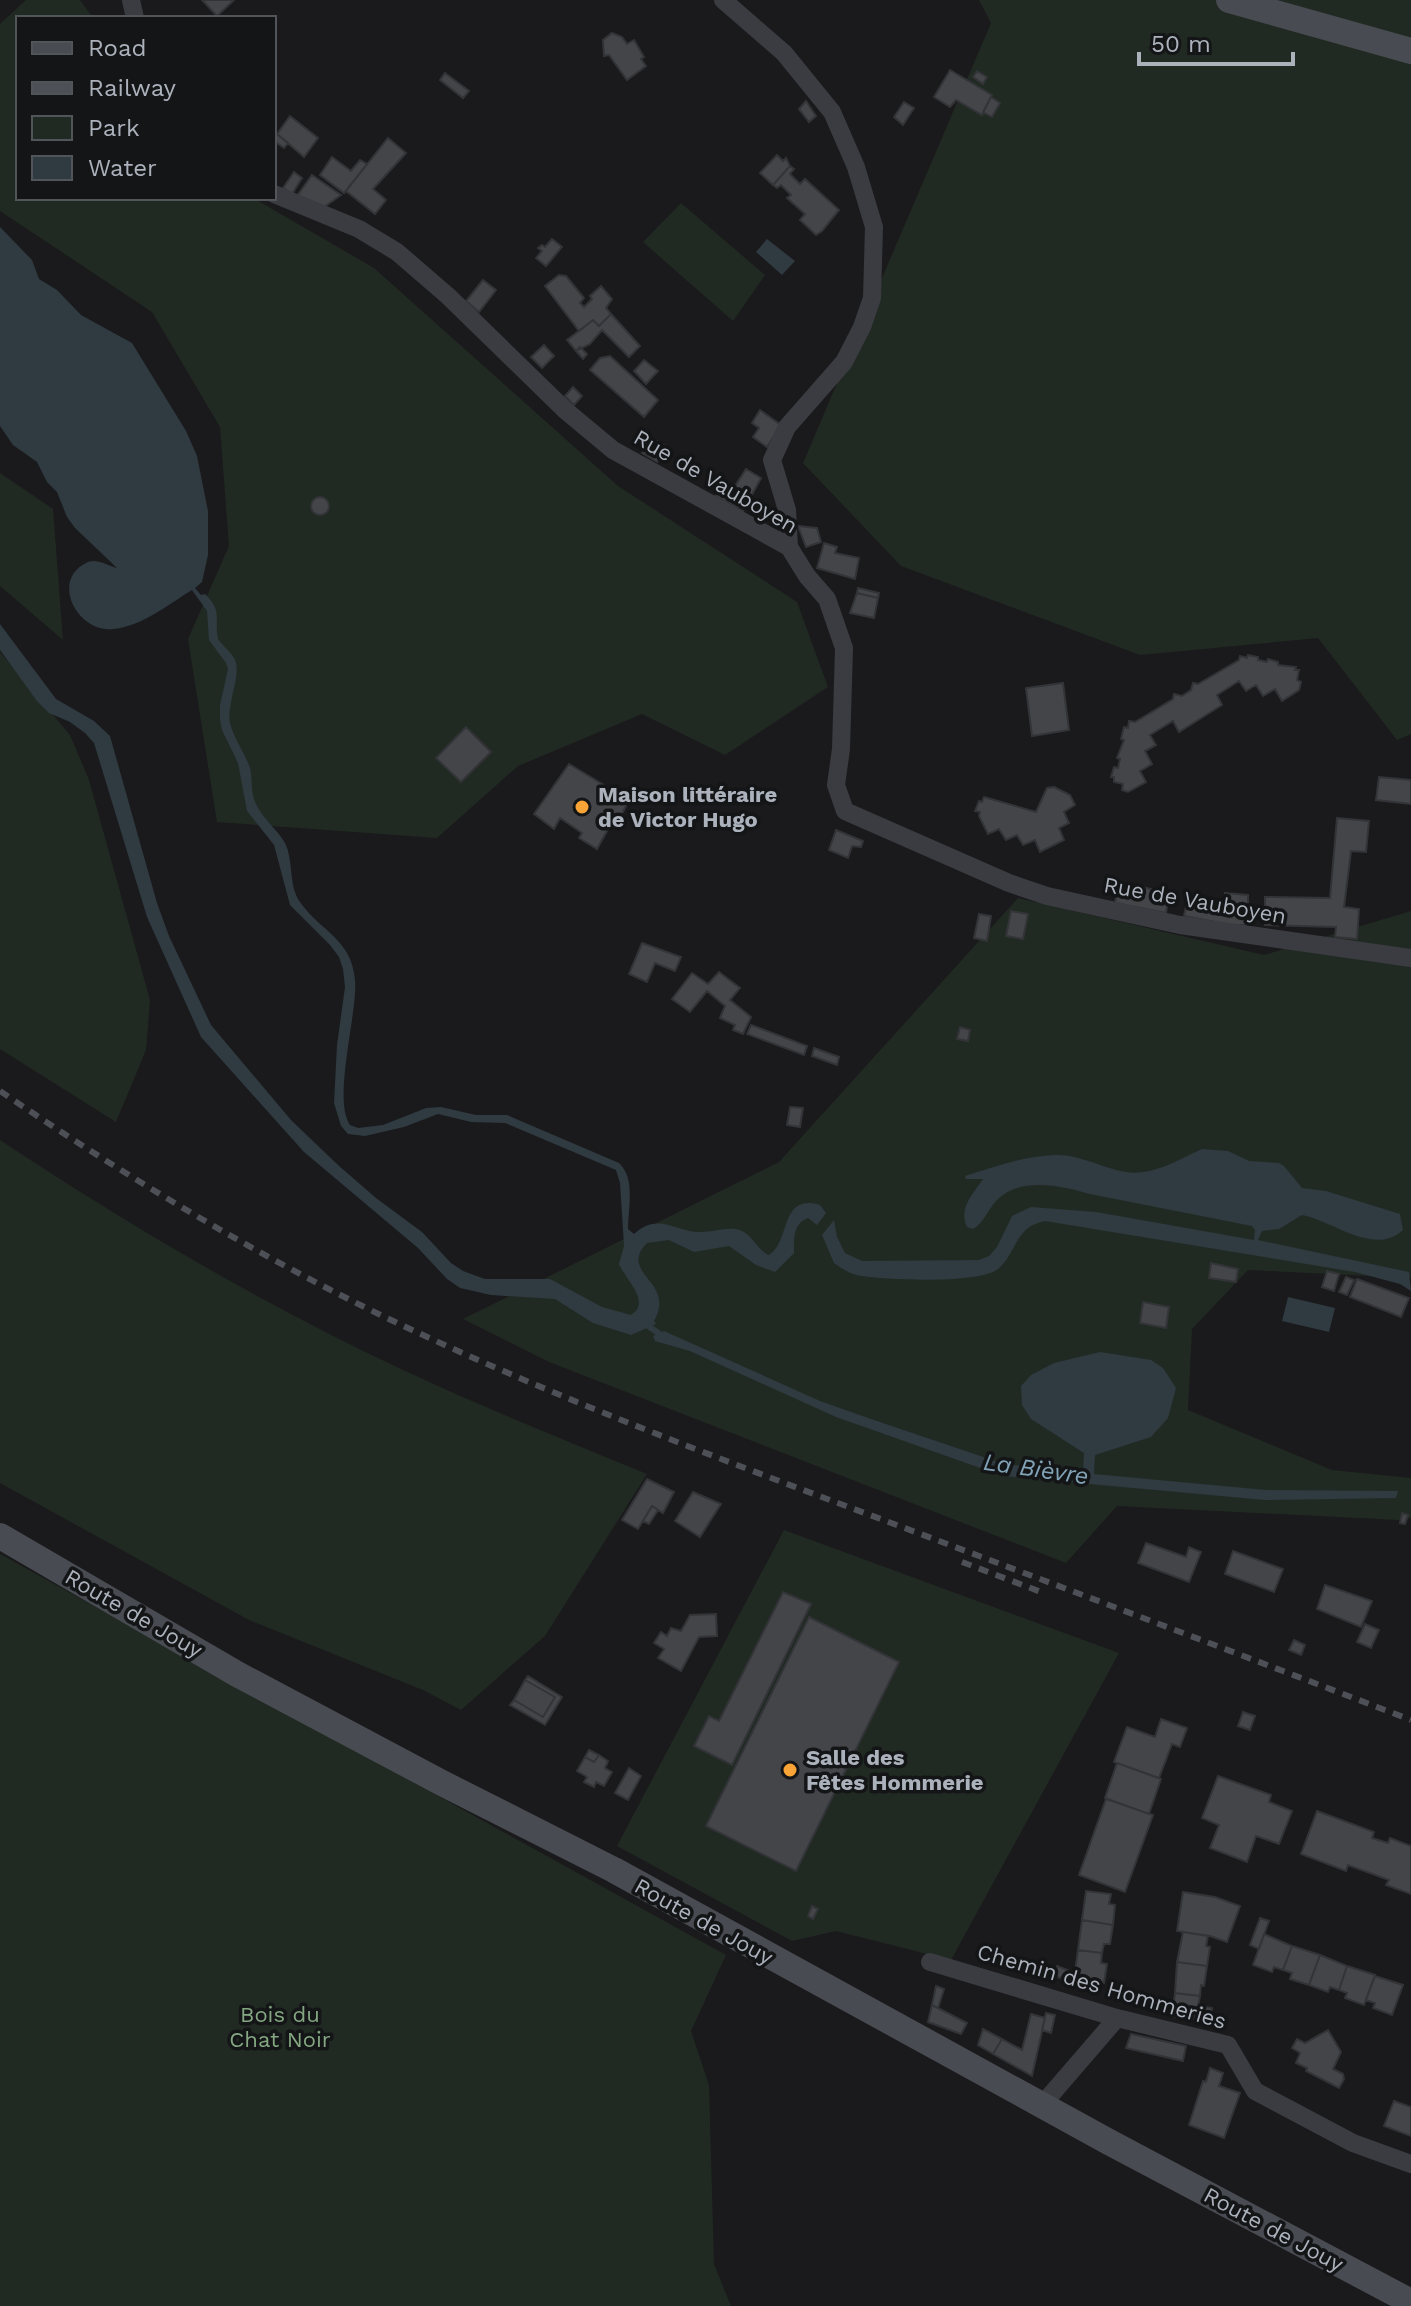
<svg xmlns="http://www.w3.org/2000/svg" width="1411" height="2306" font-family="'Work Sans',sans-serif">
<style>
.green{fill:#212a22}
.water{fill:#2f3a41}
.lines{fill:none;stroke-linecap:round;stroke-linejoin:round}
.stream{stroke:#2f3a41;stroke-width:6}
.building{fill:#444549;stroke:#333438;stroke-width:2}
.street{stroke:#3a3c41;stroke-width:18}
.secondary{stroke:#484b51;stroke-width:26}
.rail{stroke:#4d5056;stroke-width:6;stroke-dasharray:10 8;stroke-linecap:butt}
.poi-dot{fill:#f8a436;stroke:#141517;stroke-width:3}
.labels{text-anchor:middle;stroke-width:7;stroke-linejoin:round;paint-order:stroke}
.street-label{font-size:22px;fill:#acb2bc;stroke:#141517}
.poi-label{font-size:22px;font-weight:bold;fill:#acb2bc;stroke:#141517;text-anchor:start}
.park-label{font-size:22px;fill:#84a782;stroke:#141517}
.water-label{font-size:24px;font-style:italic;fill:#82a3b7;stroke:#141517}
</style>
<rect width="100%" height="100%" fill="#1a1a1c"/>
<path class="green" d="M26 0H80L93 18H18V198H253L374 268 618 486 797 602 828 687 725 755 642 714 518 766 437 838 217 822 188 639 229 546 220 427 152 312 0 211V24Z
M979 0H1411V734L1397 740 1318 638 1140 655 901 566 803 463 991 23Z
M681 203 765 275 733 321 643 242Z
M0 473 53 509 63 640 0 586Z
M0 652 70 735 89 780 150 1000 146 1050 116 1122 0 1049Z
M1018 898 1264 955 1411 911V1278L1248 1270 1192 1329 1188 1410 1332 1470 1411 1478V1518L1399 1520 1117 1506 1066 1563 549 1362 463 1319 779 1162Z
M0 1140C128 1225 261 1303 401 1369 482 1407 565 1440 647 1474L545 1636 461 1710 423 1690 249 1620 0 1483Z
M784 1530 1119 1653 951 1960 836 1931 792 1941 617 1846Z
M0 1554 726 1955 691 2031 709 2085 714 2264 731 2306H0Z"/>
<path class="water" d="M0 227 32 260 39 279 57 290 81 315 132 343 186 431 197 456 208 511V555L202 582 195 588 201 595 205 594C223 612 214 617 218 639 223 646 230 651 234 658 243 672 226 704 230 723 234 739 245 753 250 768 253 780 250 792 256 804 263 819 277 829 285 843 294 861 288 885 300 902 320 931 352 939 355 980 358 1013 332 1099 350 1125L358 1128 383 1125 426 1108 441 1107 476 1115H507L619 1163C636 1179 628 1208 628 1229L634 1234C659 1211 676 1233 701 1232 714 1232 727 1226 740 1230 753 1235 757 1250 769 1255 791 1242 779 1193 820 1205L826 1213 817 1225 808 1218C793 1224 794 1238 794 1253L775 1272 756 1265 729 1246 694 1252 669 1240 647 1243C617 1274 677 1281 654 1321L656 1324 631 1335 593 1323 555 1299 491 1295 460 1288 447 1279 418 1248 304 1152 201 1037 147 917 94 743 85 733 70 722 49 713 37 701 0 650V624L56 699 94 721 110 736 157 903 169 936 211 1025 291 1120 338 1165 376 1198 422 1232 451 1263 463 1271 485 1279H550L602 1307 631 1315C652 1302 625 1279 619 1264L624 1246 620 1183 616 1170 505 1123 471 1122 438 1114 404 1127 365 1136 348 1134 341 1126 334 1103 337 1045 345 987 343 969 339 957 330 945 290 905 274 845 247 811 238 763 222 730 220 720V705L228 669 226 663 209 640 207 611 192 590C169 604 141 627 113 629 77 633 49 579 88 562 97 558 109 566 117 568L75 528 67 517 57 492 47 482 37 462 13 445 0 426Z
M767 239 795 261 782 275 756 252Z
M1202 1149 1228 1151 1249 1161 1279 1163 1284 1166 1302 1188 1326 1191 1400 1214 1403 1230C1374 1257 1332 1220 1302 1215L1279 1229 1262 1231 1258 1240 1409 1272 1411 1291 1400 1284 1355 1272 1045 1221C1014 1227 1018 1252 998 1269 980 1284 887 1280 862 1276 852 1275 842 1269 834 1263L822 1235 834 1220 837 1237 845 1253 862 1261 979 1260 989 1256 997 1247 1012 1216 1031 1207 1096 1212 1254 1240 1255 1230 1252 1226 1090 1194C1062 1186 1021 1176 997 1200 988 1209 984 1223 973 1229L967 1227C958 1208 973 1194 983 1179H966L965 1176C994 1167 1024 1156 1055 1155 1079 1154 1102 1168 1126 1172 1153 1176 1178 1160 1202 1149Z
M1288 1297 1335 1308 1329 1332 1282 1321Z
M664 1331 820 1401 871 1419 1004 1464 1083 1473 1084 1453 1031 1419 1022 1405 1021 1386 1031 1375 1054 1363 1100 1352 1151 1360 1163 1368 1176 1388 1168 1418 1151 1437 1095 1455 1094 1474 1266 1490 1398 1491 1396 1498 1265 1500 1003 1476 836 1417 690 1351 655 1341 653 1336Z"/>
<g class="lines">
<path class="stream" d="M644 1323 664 1337"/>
</g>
<path class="building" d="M202 0H234L217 16Z
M612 33 622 37 627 44 634 40 644 57 641 59 646 66 627 80 609 55 604 56 603 40Z
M950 70 992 95 982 115 956 100 950 107 934 97Z
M977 71 987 77 983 84 973 77Z
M445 73 469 91 463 98 440 80Z
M991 97 1000 103 992 117 983 112Z
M806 101 816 116 809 122 799 109Z
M904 102 914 108 903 125 894 117Z
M290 116 318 138 304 157 277 134Z
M277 134 288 143 284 148 274 141Z
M388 138 406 153 373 189 386 200 375 214 346 191Z
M777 155 783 161 786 158 790 166 773 185 760 173Z
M332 157 351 171 360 160 367 164 344 193 320 175Z
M790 166 794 169 790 174 800 184 805 179 839 210 822 231 816 235 800 220 805 214 787 198 791 195 781 185 777 188 773 185Z
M294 172 302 178 292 194 283 188Z
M312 175 341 195 324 207 297 196Z
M552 239 562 247 546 266 536 258 542 251 538 248 542 245 545 247Z
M559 275 566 276 584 298 580 303 584 307 592 299 590 296 601 286 612 299 606 308 611 314 599 326 593 320 579 331 545 286Z
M483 280 496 290 479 312 466 301Z
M611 314 640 346 629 357 602 330 590 344 576 351 567 340 593 320 599 326Z
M544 345 554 356 542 368 531 357Z
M580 347 587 354 583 359 576 351Z
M610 356 658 400 644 417 590 370 600 358Z
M644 360 658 371 646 384 634 371Z
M573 387 582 396 574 405 565 396Z
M760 410 781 425 767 447 753 437 759 428 752 423Z
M652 438 667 447 657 462 642 453Z
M746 469 761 478 743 511 715 496 726 487 733 489Z
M311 506a9 9 0 1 1 18 0a9 9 0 1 1-18 0Z
M798 526 817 528 821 542 806 547Z
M824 543 837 547 835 553 859 558 855 579 817 568Z
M858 588 879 593 878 598 857 593Z
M857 593 878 598 874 618 850 613Z
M1248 655 1258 657V660L1267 662 1268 659 1278 662V665L1296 667 1295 670H1299L1297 680 1301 682 1299 690 1282 701 1275 689 1263 696 1256 685 1246 691 1239 681 1217 695 1222 705 1179 732 1173 721 1150 735 1156 745 1145 751 1152 764 1140 771 1146 782 1128 792 1122 790 1123 784 1114 782V777H1111L1114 767 1118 768 1120 759 1117 758 1124 740 1121 739 1124 727 1128 728 1129 721 1135 722 1173 699 1174 694 1182 696 1191 690 1193 683 1198 684 1239 660 1240 656 1247 658Z
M1063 683 1069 730 1032 736 1026 688Z
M466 727 491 752 461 782 436 758Z
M569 764 629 800 616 825 612 822 597 849 579 838 582 833 560 818 554 829 534 814Z
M1379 777 1411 780V804L1376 800Z
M1054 787 1070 795 1075 805 1064 812 1069 823 1059 828 1064 840 1040 852 1035 840 1023 845 1017 835 1006 840 999 829 988 834 979 816 980 812 975 811 979 801 982 802 984 797 1036 812 1047 788Z
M1337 818 1369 821 1366 852 1351 851 1344 907 1359 909 1357 939 1335 937 1336 927 1265 925V897L1330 898Z
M836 830 863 841 861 847 852 846 848 858 829 850Z
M1119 882 1169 893 1166 913 1115 903Z
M1225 893 1248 895V925H1230L1184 916 1187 902 1203 905V908L1225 906Z
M1011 911 1028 914 1023 939 1006 936Z
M979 914 991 916 987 941 974 938Z
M642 943 681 957 675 971 655 963 647 982 629 974Z
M719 972 740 988 730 1000 751 1017 743 1034 733 1030 735 1025 720 1018 725 1006 707 991 690 1012 672 999 692 973 708 984Z
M751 1025 807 1046 804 1055 747 1034Z
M960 1027 970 1030 968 1041 957 1039Z
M814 1048 839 1057 837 1065 812 1056Z
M790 1107 803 1108 800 1127 787 1125Z
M1211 1263 1238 1269 1236 1282 1209 1278Z
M1327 1271 1339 1274 1334 1291 1322 1287Z
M1346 1277 1354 1280 1347 1295 1339 1292Z
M1357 1279 1409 1298 1401 1317 1350 1297Z
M1143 1302 1169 1307 1166 1328 1140 1323Z
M647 1479 674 1492 663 1513 652 1506 638 1529 622 1520Z
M693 1492 721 1504 700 1537 675 1521Z
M652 1506 658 1510 649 1524 643 1521Z
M1402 1513 1408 1515 1405 1524 1400 1523Z
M1146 1543 1186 1557 1189 1547 1201 1552 1189 1582 1138 1563Z
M1233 1551 1283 1569 1274 1592 1225 1574Z
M1325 1585 1372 1601 1361 1627 1317 1609Z
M783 1592 811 1604 732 1765 694 1746 709 1716 719 1721Z
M716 1614 717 1636 699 1637 681 1671 658 1658 664 1649 654 1643 661 1632 667 1636 671 1628 681 1631 690 1615Z
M809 1617 899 1662 796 1871 706 1826Z
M1365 1624 1379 1630 1371 1648 1357 1642Z
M1294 1640 1305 1645 1301 1655 1289 1650Z
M528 1676 562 1697 545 1725 510 1705 514 1700 543 1717 555 1697 525 1680Z
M525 1680 555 1697 543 1717 514 1700Z
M1243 1712 1255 1716 1250 1730 1238 1726Z
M1161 1719 1187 1728 1180 1747 1172 1744 1159 1778 1114 1762 1127 1727 1155 1737Z
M589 1750 599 1755 594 1762 585 1757Z
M599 1755 608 1761 605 1768 612 1772 604 1786 596 1782 594 1787 584 1782 587 1777 577 1771 585 1757 594 1762Z
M1117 1763 1161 1779 1149 1814 1105 1798Z
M629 1768 641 1776 628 1800 615 1793Z
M1218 1776 1271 1795 1269 1802 1292 1811 1279 1844 1256 1836 1247 1862 1210 1848 1219 1825 1202 1818Z
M1106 1799 1153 1815 1125 1892 1079 1875Z
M1317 1811 1374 1832 1372 1838 1388 1843 1390 1838 1411 1846V1894L1386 1885 1389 1880 1348 1865 1346 1871 1301 1854Z
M1086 1891 1111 1894 1109 1904 1115 1905 1113 1925 1082 1920Z
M1183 1892 1215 1897 1240 1906 1227 1942 1210 1936 1177 1931Z
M812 1906 818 1909 813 1919 808 1916Z
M1260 1918 1269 1921 1259 1949 1250 1945Z
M1082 1920 1113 1925 1110 1944H1104L1102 1953 1078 1950Z
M1183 1932 1208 1936 1206 1946 1210 1947 1207 1966 1177 1962Z
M1264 1934 1292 1946 1283 1970 1274 1967 1272 1972 1253 1965Z
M1292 1946 1320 1955 1309 1985 1290 1979 1292 1973 1283 1970Z
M1078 1950 1102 1953 1101 1963 1107 1964 1104 1983 1074 1979Z
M1320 1955 1347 1966 1339 1990 1330 1987 1328 1992 1309 1985Z
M1177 1962 1207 1966 1204 1986 1201 1985 1200 1996 1175 1993Z
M1057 1966 1070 1971 1067 1980 1054 1976Z
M1347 1966 1375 1975 1364 2005 1345 1998 1347 1993 1339 1990Z
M1375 1976 1403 1985 1392 2015 1373 2008 1375 2003 1366 2000Z
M936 1986 944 1989 938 2008 932 2005Z
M1175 1993 1200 1996 1198 2006 1212 2008 1210 2022 1172 2017Z
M932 2005 967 2023 961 2034 928 2022Z
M1046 2013 1055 2015 1051 2033 1042 2030Z
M1031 2014 1045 2018 1032 2076 993 2054 1002 2039 1022 2050Z
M983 2029 1002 2039 993 2054 978 2045Z
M1328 2030 1341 2052 1333 2069 1343 2074 1344 2079 1339 2088 1306 2071 1307 2068 1296 2063 1300 2053 1292 2048 1297 2039 1305 2043Z
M1131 2034 1186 2046 1183 2061 1126 2048Z
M1210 2068 1223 2073 1219 2086 1240 2093 1224 2138 1189 2125 1203 2081 1206 2082Z
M1394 2101 1411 2107V2136L1384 2126Z"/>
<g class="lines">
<path class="street" d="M131 0 135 18
M723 0 784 53 832 112 856 167 874 227 872 298 862 327 844 362 787 427 772 460 787 510 789 547
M274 194 359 229 397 252 448 296 565 410 613 450 789 547 807 576 827 599 844 648 841 749 836 785 845 811 1009 883 1047 896 1180 925 1411 958
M930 1962 1117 2018 1228 2045 1255 2091 1353 2143 1411 2164
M1042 2105 1117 2018"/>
<path class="secondary" d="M1229 0 1411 51
M0 1536 237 1674 442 1783 614 1870 1109 2142 1411 2302"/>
<path class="rail" d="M0 1091C131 1180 267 1262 410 1329 568 1403 731 1463 894 1524 1067 1589 1239 1654 1411 1720
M962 1562 1041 1592"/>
</g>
<g class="poi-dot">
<circle cx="582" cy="807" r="8"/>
<circle cx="790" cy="1770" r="8"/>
</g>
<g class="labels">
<g class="street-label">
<text transform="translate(716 481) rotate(30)" y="8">Rue de Vauboyen</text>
<text transform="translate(1195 900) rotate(10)" y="8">Rue de Vauboyen</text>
<text transform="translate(134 1613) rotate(30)" y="8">Route de Jouy</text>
<text transform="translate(704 1921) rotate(29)" y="8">Route de Jouy</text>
<text transform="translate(1102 1986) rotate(16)" y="8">Chemin des Hommeries</text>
<text transform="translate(1274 2229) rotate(28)" y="8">Route de Jouy</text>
</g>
<g class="poi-label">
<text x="598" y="802">Maison littéraire<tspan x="598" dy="25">de Victor Hugo</tspan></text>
<text x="806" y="1765">Salle des<tspan x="806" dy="25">Fêtes Hommerie</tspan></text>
</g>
<g class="park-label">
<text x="280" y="2022">Bois du<tspan x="280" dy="25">Chat Noir</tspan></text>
</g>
<g class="water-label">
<text transform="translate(1036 1469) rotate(8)" y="8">La Bièvre</text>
</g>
</g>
<rect x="16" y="16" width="260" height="184" fill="#141517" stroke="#515459" stroke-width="2"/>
<rect x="32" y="42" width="40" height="12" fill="#484b51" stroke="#515459" stroke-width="2"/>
<text x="88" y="56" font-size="24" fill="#acb2bc">Road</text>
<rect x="32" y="82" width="40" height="12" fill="#4d5056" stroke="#515459" stroke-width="2"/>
<text x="88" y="96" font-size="24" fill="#acb2bc">Railway</text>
<rect x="32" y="116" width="40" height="24" fill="#212a22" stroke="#515459" stroke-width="2"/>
<text x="88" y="136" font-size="24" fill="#acb2bc">Park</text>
<rect x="32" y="156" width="40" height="24" fill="#2f3a41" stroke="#515459" stroke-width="2"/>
<text x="88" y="176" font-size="24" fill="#acb2bc">Water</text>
<path d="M1139 52v12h154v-12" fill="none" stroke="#acb2bc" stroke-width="4"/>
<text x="1151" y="52" font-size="24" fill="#acb2bc" stroke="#141517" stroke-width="6" paint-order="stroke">50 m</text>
</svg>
